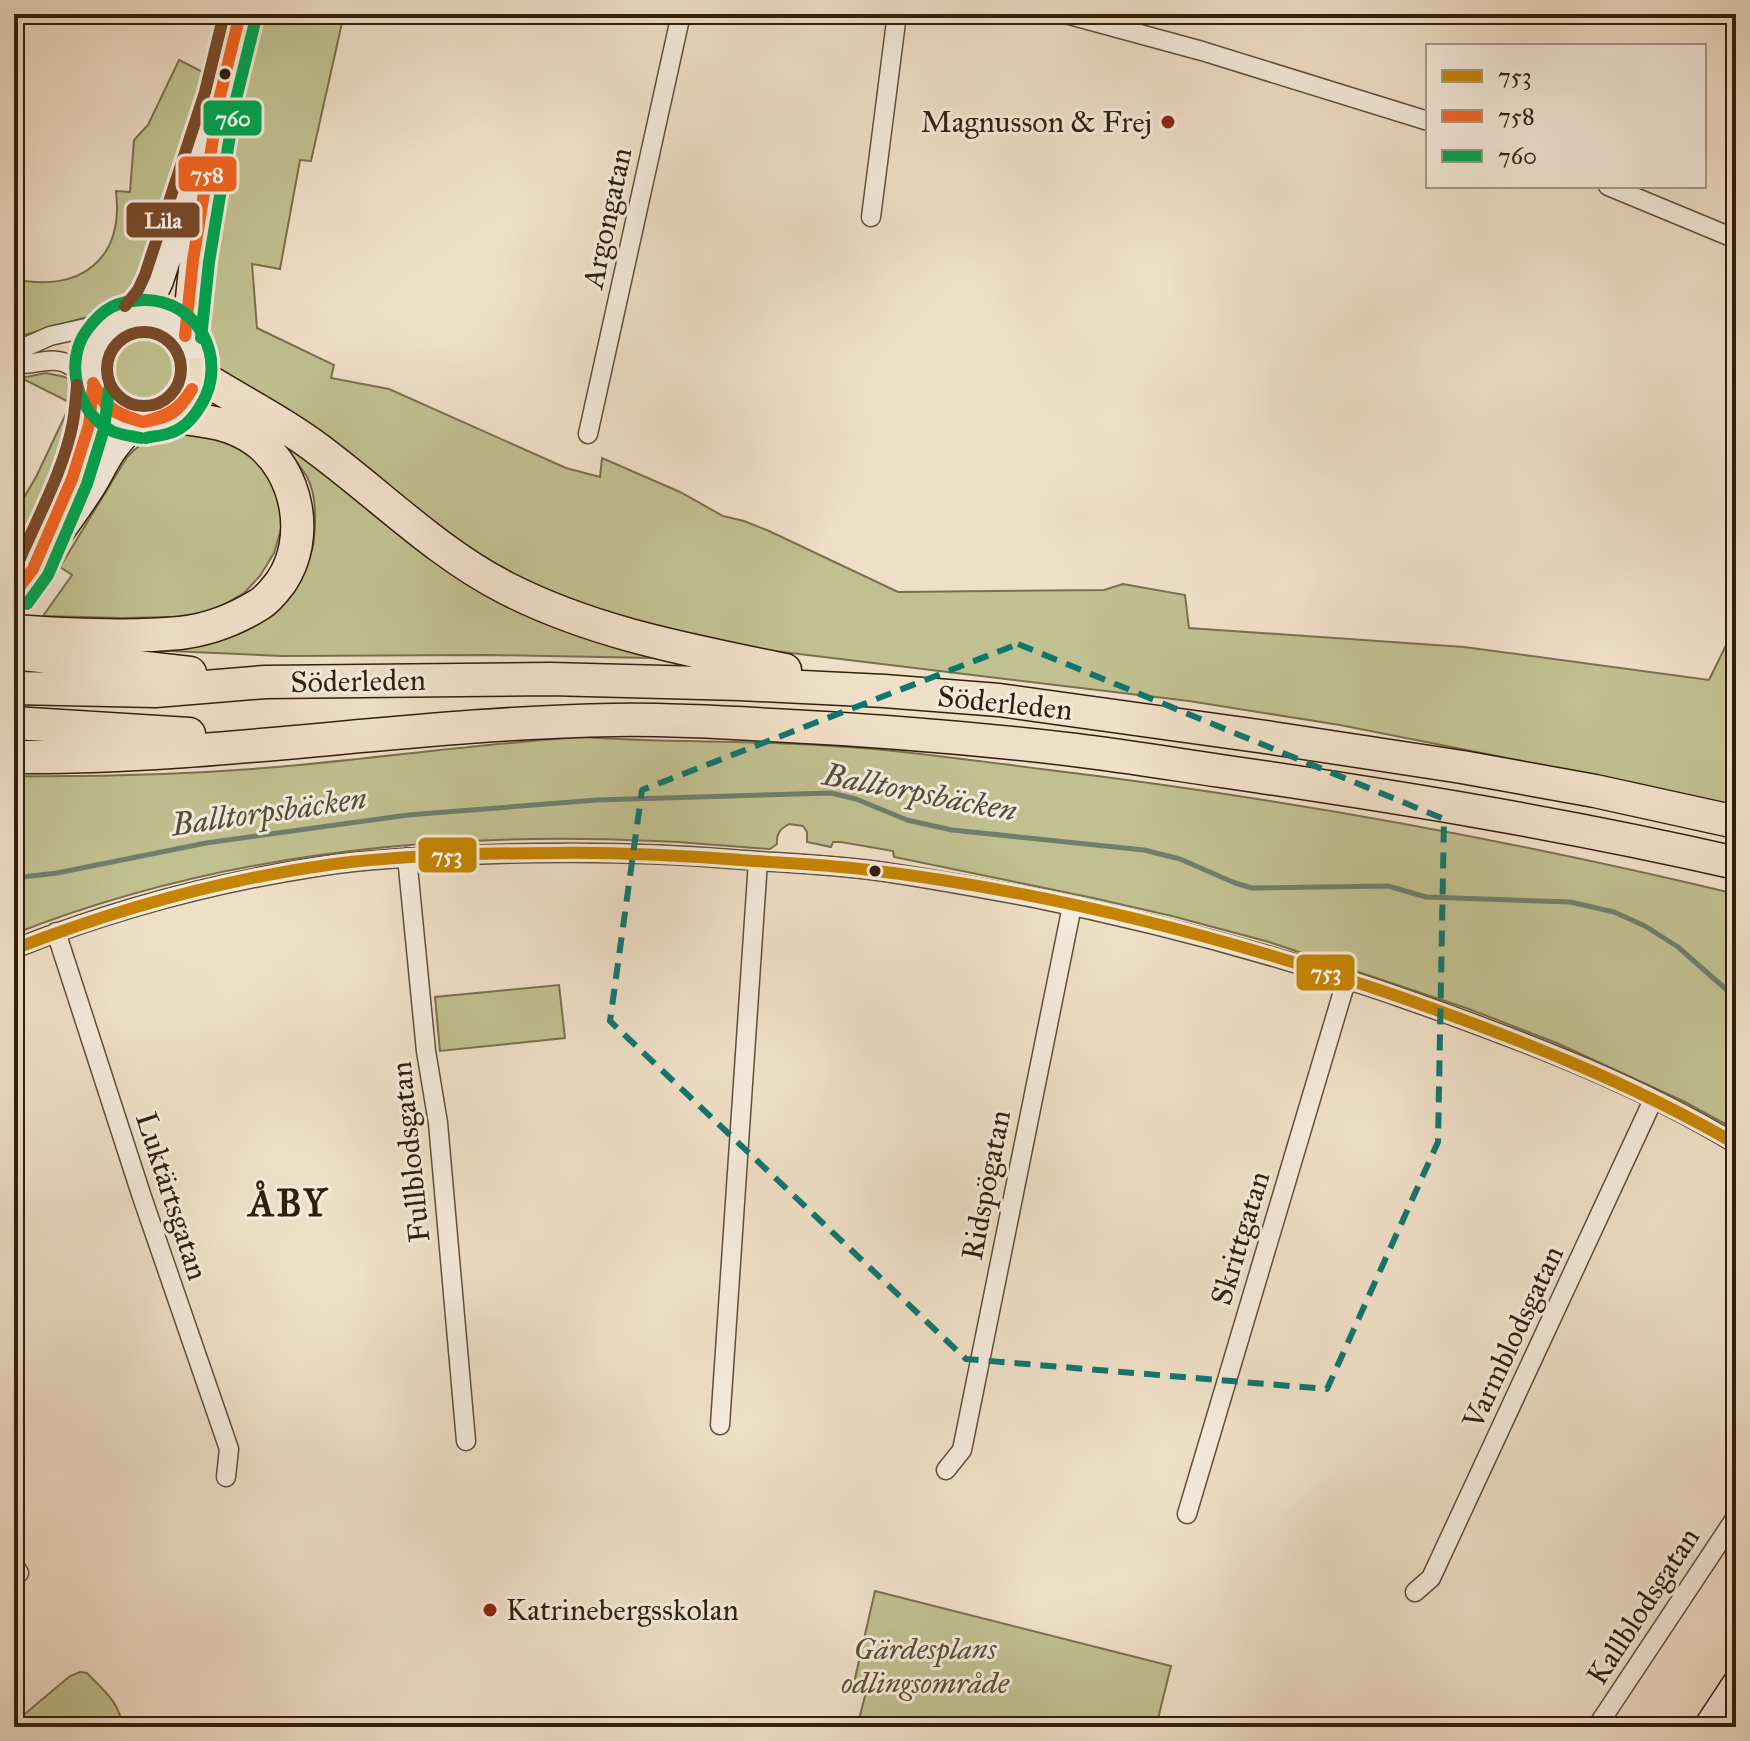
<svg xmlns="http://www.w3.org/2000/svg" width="1750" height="1741" font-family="'IM FELL Great Primer',serif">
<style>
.green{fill:#c1c090;stroke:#7a704e;stroke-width:2}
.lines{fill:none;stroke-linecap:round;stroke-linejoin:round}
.stream{stroke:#707e6e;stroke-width:5}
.street-casing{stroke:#614f3a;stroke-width:21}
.secondary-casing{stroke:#321f0b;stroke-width:29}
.highway-casing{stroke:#321f0b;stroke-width:35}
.street{stroke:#f5eadb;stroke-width:18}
.secondary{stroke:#f5eadb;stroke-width:26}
.highway{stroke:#efdfc7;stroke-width:32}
.bus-1-casing{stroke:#f5eadb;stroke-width:18}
.bus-2-casing{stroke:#f5eadb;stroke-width:18}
.bus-3-casing{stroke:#f5eadb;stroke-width:18}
.bus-4-casing{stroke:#f5eadb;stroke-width:18}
.bus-1{stroke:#c68403;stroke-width:12}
.bus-2{stroke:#f26522;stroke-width:12}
.bus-3{stroke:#00a651;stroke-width:12}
.bus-4{stroke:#7a4b2a;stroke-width:12}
.marked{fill:none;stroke:#0f766e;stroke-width:6;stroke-dasharray:16 10;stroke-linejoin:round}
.bus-dot{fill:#321f0b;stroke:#f5eadb;stroke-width:3}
.poi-dot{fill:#8f2418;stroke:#f5eadb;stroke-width:3}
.labels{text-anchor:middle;stroke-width:6;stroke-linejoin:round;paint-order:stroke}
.poi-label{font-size:30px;fill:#321f0b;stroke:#f5eadb;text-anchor:end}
.street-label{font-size:30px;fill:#321f0b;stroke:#f5eadb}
.park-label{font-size:30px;font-style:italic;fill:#5d4f33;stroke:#f5eadb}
.water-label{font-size:32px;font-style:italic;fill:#514e3d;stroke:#f5eadb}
.district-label{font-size:38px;font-weight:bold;letter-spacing:2px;fill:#321f0b;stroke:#f5eadb}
.line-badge{stroke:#f5eadb;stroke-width:3}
.badge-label{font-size:22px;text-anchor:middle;font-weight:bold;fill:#fff}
</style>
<rect width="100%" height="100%" fill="#efdfc7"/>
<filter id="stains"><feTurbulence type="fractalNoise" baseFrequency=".0025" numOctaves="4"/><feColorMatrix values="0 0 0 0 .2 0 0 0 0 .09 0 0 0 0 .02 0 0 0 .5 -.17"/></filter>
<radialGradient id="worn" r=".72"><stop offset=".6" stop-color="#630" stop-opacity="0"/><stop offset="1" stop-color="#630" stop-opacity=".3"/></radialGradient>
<path class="green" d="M261 14H344L311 161 300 160 280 269 252 264 257 328 334 365 331 378 389 389 566 468 600 477 602 458 680 492 723 516 744 521 769 531 898 592 1104 590 1123 584 1185 595 1189 628 1464 647 1709 680 1736 625V806L1623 781 1340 725 1189 701 766 650 708 641 565 602 478 559 229 377C224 373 217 369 214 364 199 344 202 278 212 255H216L226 206 222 182 226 155 240 90Z
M179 60 205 73 199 119 143 286C135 296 128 304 116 309L14 338V279C80 293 124 260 116 191L130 192 134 140 148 125Z
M106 369a37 37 0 1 1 74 0a37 37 0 1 1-74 0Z
M46 373 65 377 72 382 79 391 80 415 63 470 28 533 14 553V515L37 475 71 403 21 378Z
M191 429 247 447 276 480 282 526 274 553 260 576 244 593 223 605 201 614 175 617 122 618 43 616 72 575 60 567 127 457C150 434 158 432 191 429Z
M273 433 352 495 654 654 653 658 488 655 282 656 147 650C207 645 264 641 297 583 305 570 313 554 314 538 316 519 316 494 307 477 298 462 284 447 273 433Z
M583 737C666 743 749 740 831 746 901 750 971 760 1041 769 1275 797 1507 839 1736 894V1130L1685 1102 1559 1044 1469 1009 1269 942 1172 916 1093 898 894 857 893 851 841 842H833L831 847 807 842V832L803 826 789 824C780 829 776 834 777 844L770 849C731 847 693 842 654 841 437 831 217 854 14 934V776C109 777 204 774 299 765 394 756 488 743 583 737Z
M559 985 565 1038 440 1051 435 997Z
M875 1591 1171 1666 1156 1727H857L866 1692 853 1687Z
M80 1672 87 1673C102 1689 121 1703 122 1727H14V1723L70 1676Z
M701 1720 790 1724V1727H701Z"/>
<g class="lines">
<path class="stream" d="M14 878 57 873 206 843 408 815 597 800 831 793 856 799 907 820 952 830 1144 850 1180 859 1235 883 1252 888 1388 886 1426 897 1570 902 1614 912 1645 926 1678 947 1736 998"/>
<g class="street-casing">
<path id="street" d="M1066 14 1202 51 1428 121
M1608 186 1736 239
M871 217 897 14
M14 352 50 336 117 321
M14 365C57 362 55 351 92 381
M588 434 681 14
M407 857 426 1051 438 1123 466 1441
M56 932 142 1197 229 1449 226 1477
M14 949C111 910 213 883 316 867 366 859 417 857 468 855 560 851 652 852 745 860 787 863 828 865 870 870 923 877 976 887 1029 897 1164 924 1296 960 1425 1006 1531 1044 1639 1085 1736 1144
M720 1425 758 861
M946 1470 962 1450 1072 906
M1187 1514 1347 978
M14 1565 19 1573
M1415 1592 1431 1578 1653 1100
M1600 1727V1722L1736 1517"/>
</g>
<g class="secondary-casing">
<path id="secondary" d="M138 316 152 298 160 281 220 96 240 14
M185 336 193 260 206 179
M52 525C73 478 89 440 93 387
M14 594C40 560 67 526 90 490 99 477 105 461 115 448 121 440 128 432 136 426 144 420 155 421 164 417 192 406 204 373 191 346 184 331 171 320 154 317 87 302 59 409 143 422
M1707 1727 1736 1683"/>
</g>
<g class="highway-casing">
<path id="highway" d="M197 374C234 398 274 417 311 444 376 491 434 551 506 588 594 633 689 650 785 670
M14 631C68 635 126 638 180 633 207 630 236 619 260 604 268 599 275 590 281 582 311 538 298 470 255 440 229 421 198 420 167 416
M14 653 190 673
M14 688 155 691 265 682 550 679 740 684 884 691 999 700 1272 738 1462 767 1595 791 1736 822
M14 723 189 734
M14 757C215 759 413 723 614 720 666 719 719 722 771 725 872 730 974 738 1075 750 1124 756 1173 764 1221 771 1394 796 1566 824 1736 863"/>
</g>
<use href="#street" class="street"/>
<use href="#secondary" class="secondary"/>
<use href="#highway" class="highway"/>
<g class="bus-1-casing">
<path id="bus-1" d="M14 949C117 909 224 879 334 864 407 855 483 853 557 853 623 852 688 856 754 861 792 863 831 865 870 870 1050 892 1229 938 1400 997 1516 1038 1630 1082 1736 1144"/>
</g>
<g class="bus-2-casing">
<path id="bus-2" d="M185 336 193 260 220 96 240 14
M93 383C107 410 116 413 143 422
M93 383C104 410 115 415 143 422
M143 422C168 415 178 411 192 389
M143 422C169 418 179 413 192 389
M14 594 33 569 72 479 89 425 93 387"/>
</g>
<g class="bus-3-casing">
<path id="bus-3" d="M201 338 209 262 236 99 256 18
M141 438C132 436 120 435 112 431 76 413 64 361 87 330 103 308 117 301 144 300 198 299 229 360 201 405 194 417 183 429 170 433 162 436 153 436 146 438
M27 604 48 575 87 484 104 429 109 389"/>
</g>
<g class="bus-4-casing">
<path id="bus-4" d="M125 306 138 290 145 275 205 92 224 14
M107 369a37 37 0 1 1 74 0a37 37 0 1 1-74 0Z
M14 568 19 561C38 516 64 470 73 422 75 410 76 398 77 385"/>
</g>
<use href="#bus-1" class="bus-1"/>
<use href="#bus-2" class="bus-2"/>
<use href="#bus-3" class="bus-3"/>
<use href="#bus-4" class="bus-4"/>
</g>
<path class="marked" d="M1018 644 1444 819 1438 1142 1327 1389 966 1359 610 1021 642 790Z"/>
<g class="bus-dot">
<circle cx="225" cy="74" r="7"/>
<circle cx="875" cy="871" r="7"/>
</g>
<g class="poi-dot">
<circle cx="1168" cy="122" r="8"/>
<circle cx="490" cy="1610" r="8"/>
</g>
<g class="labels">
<g class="poi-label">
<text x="1152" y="132">Magnusson &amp; Frej</text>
<text x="506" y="1620" text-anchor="start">Katrinebergsskolan</text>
</g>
<g class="street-label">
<text transform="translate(607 218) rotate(-78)" y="10">Argongatan</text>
<text transform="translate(358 681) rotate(-1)" y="10">Söderleden</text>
<text transform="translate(1005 703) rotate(6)" y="10">Söderleden</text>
<text transform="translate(410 1152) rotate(-96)" y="10">Fullblodsgatan</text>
<text transform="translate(986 1185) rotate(-79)" y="10">Ridspögatan</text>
<text transform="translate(172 1196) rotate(72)" y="10">Luktärtsgatan</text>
<text transform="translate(1240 1238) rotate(-73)" y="10">Skrittgatan</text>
<text transform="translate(1513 1337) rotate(-65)" y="10">Varmblodsgatan</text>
<text transform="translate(1643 1606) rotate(-57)" y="10">Kallblodsgatan</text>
</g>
<g class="park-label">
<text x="925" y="1659">Gärdesplans<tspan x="925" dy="34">odlingsområde</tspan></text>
</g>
<g class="water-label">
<text transform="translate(920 792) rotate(11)" y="11">Balltorpsbäcken</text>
<text transform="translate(269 811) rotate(-8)" y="11">Balltorpsbäcken</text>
</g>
<g class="district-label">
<text x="289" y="1216">ÅBY</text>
</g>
</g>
<g class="line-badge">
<rect x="202" y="99" width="61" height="38" rx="8" fill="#00a651"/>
<rect x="177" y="155" width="61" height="38" rx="8" fill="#f26522"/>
<rect x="125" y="201" width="76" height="38" rx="8" fill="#7a4b2a"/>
<rect x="417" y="836" width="61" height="38" rx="8" fill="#c68403"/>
<rect x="1295" y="953" width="61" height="39" rx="8" fill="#c68403"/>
</g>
<g class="badge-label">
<text x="233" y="126">760</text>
<text x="207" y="182">758</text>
<text x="163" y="228">Lila</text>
<text x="447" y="863">753</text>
<text x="1326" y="980">753</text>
</g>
<rect width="1750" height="1741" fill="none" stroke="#efdfc7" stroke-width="48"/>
<rect x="16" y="16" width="1718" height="1709" fill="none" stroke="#321f0b" stroke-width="4"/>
<rect x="24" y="24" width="1702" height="1693" fill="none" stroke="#321f0b" stroke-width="2"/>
<rect x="1426" y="44" width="280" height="144" fill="#f5eadb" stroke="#a79988" stroke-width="2"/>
<rect x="1442" y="70" width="40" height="12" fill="#c68403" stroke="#a79988" stroke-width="2"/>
<text x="1498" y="84" font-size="24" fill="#321f0b">753</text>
<rect x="1442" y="110" width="40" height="12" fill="#f26522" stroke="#a79988" stroke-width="2"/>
<text x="1498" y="124" font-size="24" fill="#321f0b">758</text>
<rect x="1442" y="150" width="40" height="12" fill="#00a651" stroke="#a79988" stroke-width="2"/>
<text x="1498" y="164" font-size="24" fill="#321f0b">760</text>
<rect width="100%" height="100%" filter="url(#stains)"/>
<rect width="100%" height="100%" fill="url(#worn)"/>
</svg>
